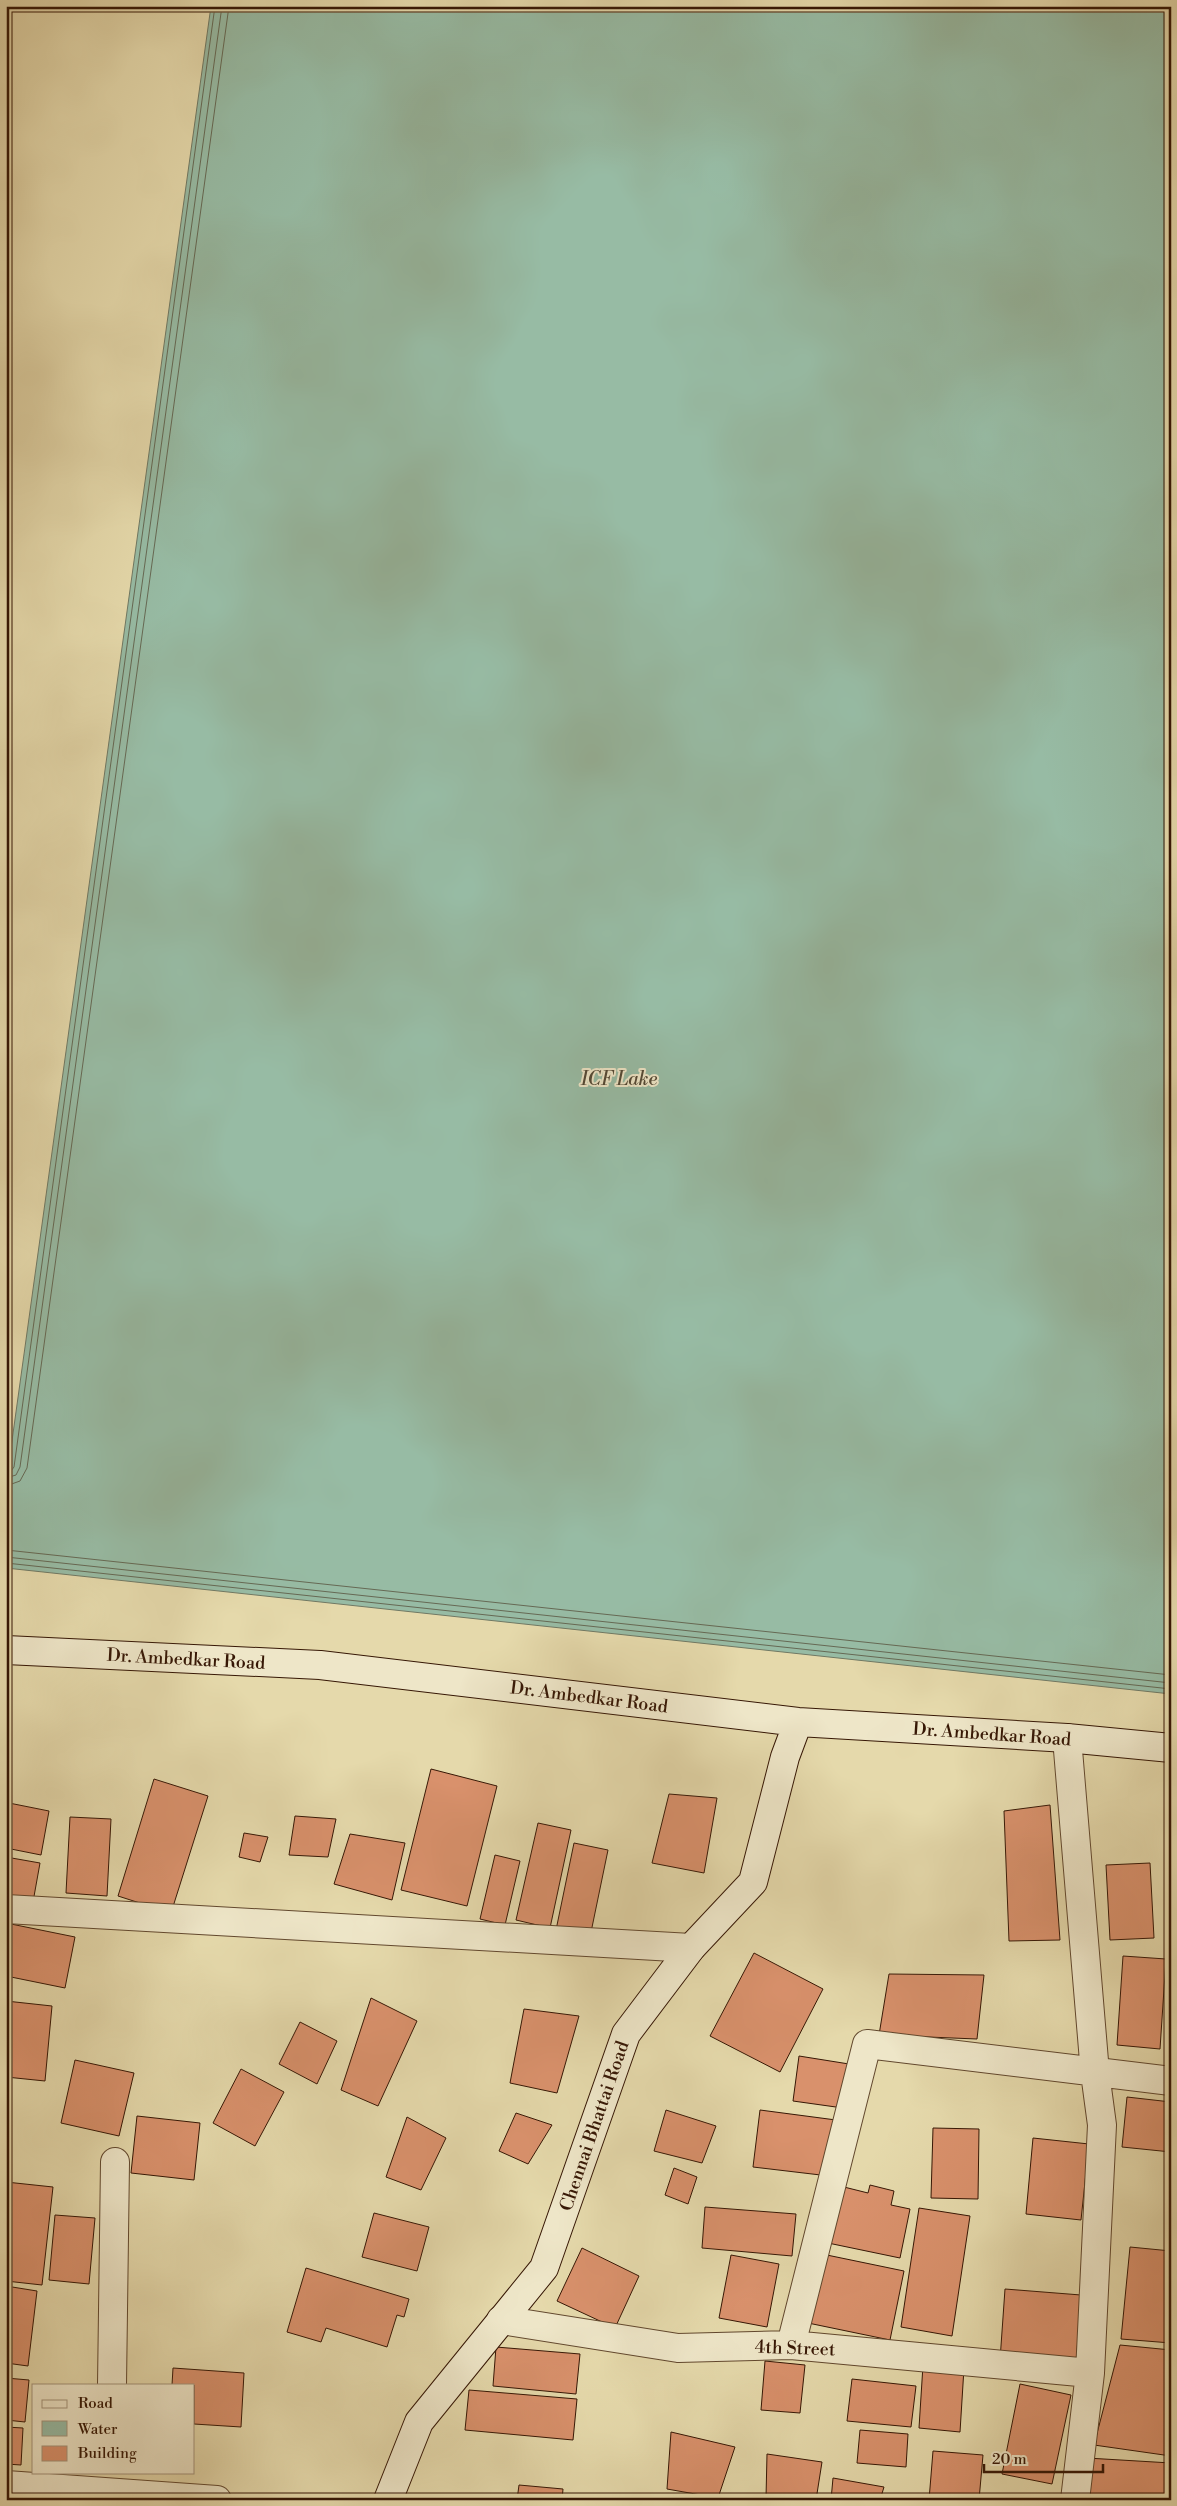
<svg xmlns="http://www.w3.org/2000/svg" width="1177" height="2506" font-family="'Libre Bodoni',serif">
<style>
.water{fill:#97bba4;stroke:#707964}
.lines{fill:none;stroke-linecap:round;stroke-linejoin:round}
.shore{stroke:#666954;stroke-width:1}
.building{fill:#d9916c;stroke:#361705}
.street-casing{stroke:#62482e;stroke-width:30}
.secondary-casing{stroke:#361705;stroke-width:30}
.street{stroke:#eee6c8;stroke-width:28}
.secondary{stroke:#eee6c8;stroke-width:28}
.labels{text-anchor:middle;stroke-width:4;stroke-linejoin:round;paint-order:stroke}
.street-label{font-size:18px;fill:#361705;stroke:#eee6c8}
.water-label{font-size:19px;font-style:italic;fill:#534835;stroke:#eee6c8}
</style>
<rect width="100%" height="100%" fill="#e5d9ab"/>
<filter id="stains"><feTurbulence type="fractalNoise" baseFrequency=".004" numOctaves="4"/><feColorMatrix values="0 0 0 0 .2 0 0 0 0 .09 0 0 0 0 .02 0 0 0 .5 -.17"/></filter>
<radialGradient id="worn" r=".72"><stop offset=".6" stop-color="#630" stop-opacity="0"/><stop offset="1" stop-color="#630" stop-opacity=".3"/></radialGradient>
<path class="water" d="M211 6H1171V1694L6 1568V1484Z"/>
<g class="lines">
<path class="shore" d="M6 1472 11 1471 14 1467 215 6
M6 1478 16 1475 20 1467 222 6
M6 1486 20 1481 27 1468 229 6
M6 1550 1171 1675
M6 1557 1171 1683
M6 1563 1171 1689"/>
</g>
<path class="building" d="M431 1769 497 1786 467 1906 401 1890Z
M154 1779 208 1796 171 1913 118 1896Z
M669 1794 717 1798 704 1873 652 1863Z
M9 1803 49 1811 41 1855 6 1848Z
M1050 1805 1060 1940 1009 1941 1004 1811Z
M295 1816 336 1819 328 1857 289 1855Z
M70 1817 111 1819 107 1896 66 1893Z
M538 1823 571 1830 550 1928 516 1920Z
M244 1833 268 1837 260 1862 239 1857Z
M350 1834 405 1843 392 1900 334 1884Z
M574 1843 608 1850 590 1937 556 1930Z
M495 1855 520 1861 505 1925 480 1919Z
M6 1857 40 1863 33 1902 6 1897Z
M1150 1863 1154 1938 1110 1940 1106 1865Z
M6 1923 75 1937 65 1988 6 1976Z
M754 1953 823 1989 780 2072 710 2036Z
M1123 1956 1166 1959 1160 2049 1117 2045Z
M889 1974 984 1975 977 2039 879 2035Z
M371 1998 417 2021 378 2106 341 2090Z
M6 2001 52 2006 45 2081 6 2077Z
M524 2009 579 2016 557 2093 510 2083Z
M300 2022 337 2041 317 2084 279 2064Z
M799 2056 849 2064 843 2108 793 2101Z
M75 2060 134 2073 119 2136 61 2123Z
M241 2069 284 2092 255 2146 213 2123Z
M1127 2097 1171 2102V2152L1122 2147Z
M666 2110 716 2126 702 2163 654 2151Z
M760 2110 836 2120 829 2176 753 2167Z
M516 2113 552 2125 528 2164 499 2151Z
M137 2116 200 2123 194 2180 131 2173Z
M407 2117 446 2138 421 2190 386 2177Z
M933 2128 979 2129 978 2199 931 2198Z
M1033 2138 1089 2144 1081 2220 1026 2214Z
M674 2168 697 2177 688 2204 665 2195Z
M6 2182 53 2187 42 2285 6 2281Z
M870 2185 894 2191 891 2205 910 2209 900 2258 828 2243 840 2186 868 2193Z
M705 2207 796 2214 792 2256 702 2248Z
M919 2208 970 2216 952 2336 901 2327Z
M374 2213 429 2227 417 2271 362 2257Z
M55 2215 95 2218 89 2284 49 2280Z
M1130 2247 1171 2251V2343L1121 2339Z
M582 2248 639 2276 615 2328 557 2301Z
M822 2254 904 2271 890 2340 808 2323Z
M731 2255 779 2264 767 2327 719 2318Z
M306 2268 409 2299 404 2317 397 2315 387 2347 326 2328 321 2342 287 2332Z
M6 2286 37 2291 28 2366 6 2363Z
M1005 2289 1081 2295 1076 2366 1000 2360Z
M1120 2345 1171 2350V2456L1094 2445Z
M496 2347 580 2354 576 2394 493 2386Z
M765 2361 805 2365 800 2413 761 2410Z
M923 2365 964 2368 960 2432 919 2428Z
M173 2368 244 2373 241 2427 194 2424V2385H172Z
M6 2378 29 2380 25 2422 6 2420Z
M852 2379 916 2386 911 2427 847 2421Z
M1020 2384 1071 2395 1052 2484 1002 2474Z
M469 2390 577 2399 573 2440 465 2430Z
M6 2427 23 2428 21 2465 6 2464Z
M860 2430 908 2434 906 2467 857 2463Z
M671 2432 735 2447 718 2498 667 2489Z
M933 2451 983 2455 979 2500H929Z
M767 2454 822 2462 816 2500 766 2498Z
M1087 2458 1171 2463V2500H1084Z
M833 2478 884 2487 880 2500H831Z
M519 2485 563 2489 562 2500H517Z
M589 2495 615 2500H588Z"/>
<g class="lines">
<g class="street-casing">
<path id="street" d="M1067 1738 1095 2073 1102 2125 1090 2373 1075 2500
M6 1909 691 1948
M501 2320 678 2348 791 2345 1090 2373
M791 2345 867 2044 1171 2081
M112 2385 115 2162
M6 2485 217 2500"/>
</g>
<g class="secondary-casing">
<path id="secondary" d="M6 1650 320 1665 798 1722 1067 1738 1171 1748
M388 2500 419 2422 544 2268 626 2034 691 1948 753 1882 785 1757 798 1722"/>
</g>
<use href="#street" class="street"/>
<use href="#secondary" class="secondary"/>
</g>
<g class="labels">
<g class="street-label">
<text transform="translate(186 1659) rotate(3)" y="6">Dr. Ambedkar Road</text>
<text transform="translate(589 1697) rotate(7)" y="6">Dr. Ambedkar Road</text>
<text transform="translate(992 1734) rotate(4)" y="6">Dr. Ambedkar Road</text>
<text transform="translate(594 2126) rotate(-71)" y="6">Chennai Bhattai Road</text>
<text transform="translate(795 2348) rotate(2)" y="6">4th Street</text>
</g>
<g class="water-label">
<text x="619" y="1085">ICF Lake</text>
</g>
</g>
<rect width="1177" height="2506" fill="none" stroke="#e5d9ab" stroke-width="25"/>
<rect x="8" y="8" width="1162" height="2491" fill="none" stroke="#361705" stroke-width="2.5"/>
<rect x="12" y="12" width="1152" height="2481" fill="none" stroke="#361705"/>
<rect x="32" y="2384" width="162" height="90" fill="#eee6c8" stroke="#a4937a"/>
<rect x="42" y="2400" width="25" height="8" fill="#eee6c8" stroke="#a4937a"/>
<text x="78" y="2408" font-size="15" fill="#361705">Road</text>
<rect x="42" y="2421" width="25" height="15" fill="#97bba4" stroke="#a4937a"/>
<text x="78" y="2434" font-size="15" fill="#361705">Water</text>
<rect x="42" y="2446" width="25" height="15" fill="#d9916c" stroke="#a4937a"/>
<text x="78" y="2458" font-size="15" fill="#361705">Building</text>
<path d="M984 2464v8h119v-8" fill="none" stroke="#361705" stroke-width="2.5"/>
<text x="992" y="2464" font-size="15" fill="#361705" stroke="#eee6c8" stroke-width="4" paint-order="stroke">20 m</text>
<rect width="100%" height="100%" filter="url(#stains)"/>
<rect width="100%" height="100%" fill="url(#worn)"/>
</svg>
